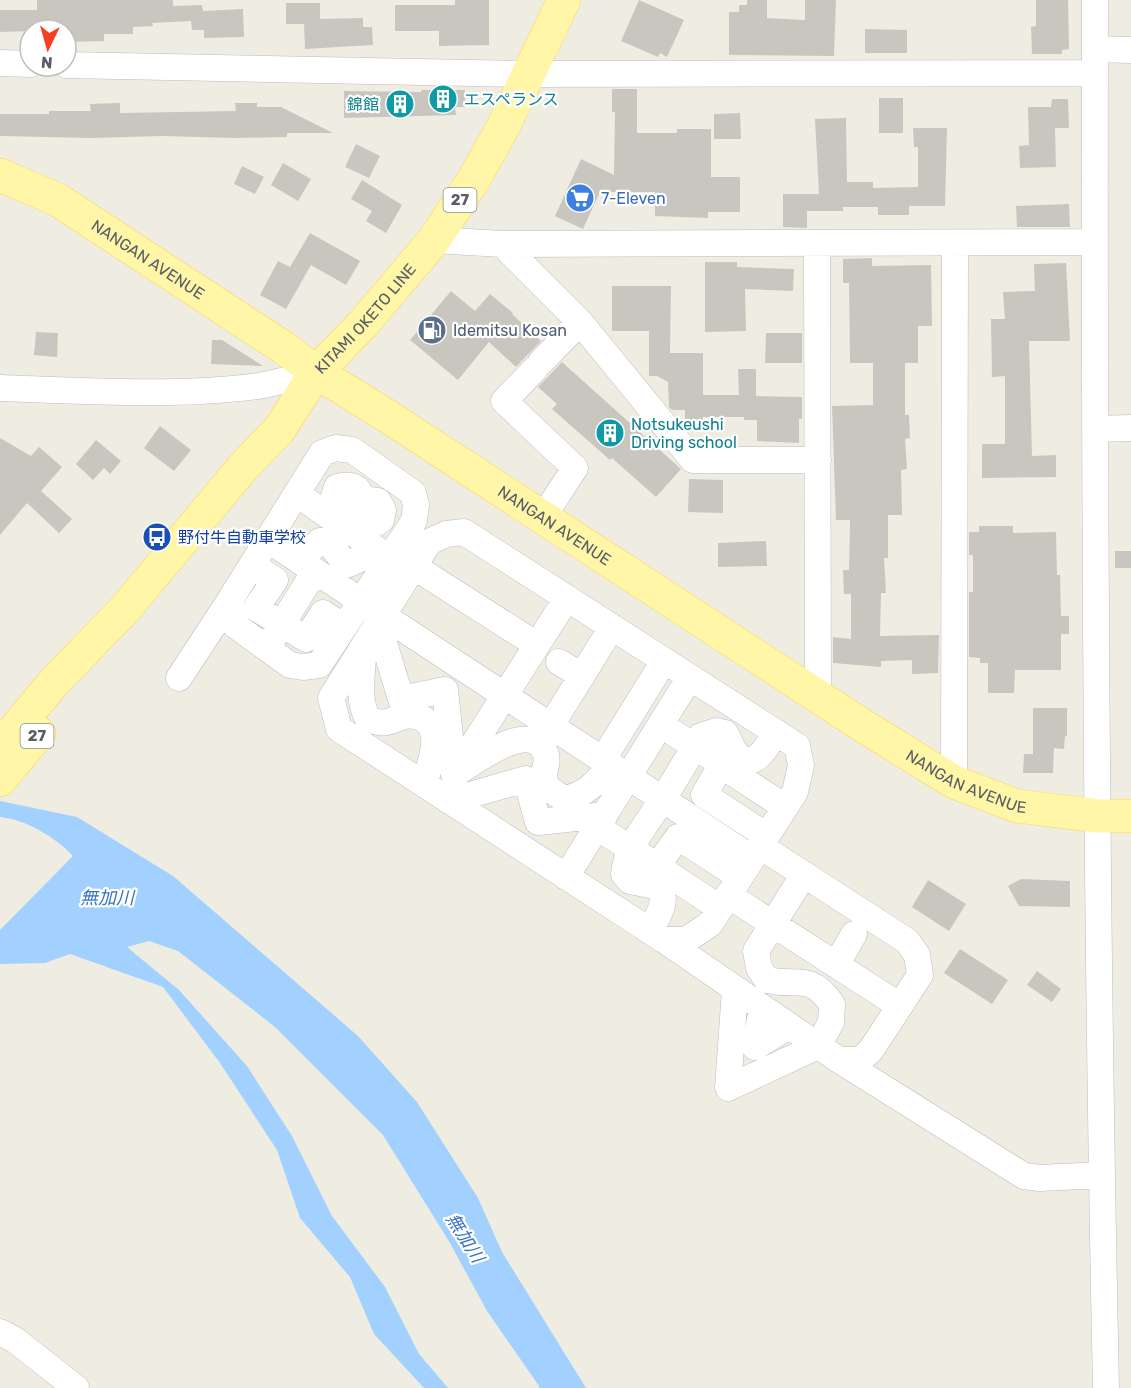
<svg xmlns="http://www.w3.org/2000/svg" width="1131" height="1388" font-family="Rubik,'Noto Sans JP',sans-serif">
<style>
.water{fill:#a2d1ff}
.building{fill:#c9c6bf}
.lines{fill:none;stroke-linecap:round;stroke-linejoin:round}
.minor-casing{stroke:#babcc2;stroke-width:27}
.major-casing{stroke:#fbd54e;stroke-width:34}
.minor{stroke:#fff;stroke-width:26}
.major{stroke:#fff6a7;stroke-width:33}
.labels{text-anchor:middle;stroke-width:4.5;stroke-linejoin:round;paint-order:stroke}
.shield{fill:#fff;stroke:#8c8e92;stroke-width:1.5}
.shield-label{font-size:15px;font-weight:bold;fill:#5a5e64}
.culture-label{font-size:16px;fill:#0d838f;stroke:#fff;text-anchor:start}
.shop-label{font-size:16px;fill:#366cbe;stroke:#fff;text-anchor:start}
.street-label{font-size:16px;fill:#5a5e64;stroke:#fff}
.service-label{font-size:16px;fill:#4e5e75;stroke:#fff;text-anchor:start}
.transit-label{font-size:16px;fill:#164399;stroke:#fff;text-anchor:start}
.water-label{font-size:18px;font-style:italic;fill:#3974c2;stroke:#fff}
</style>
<rect width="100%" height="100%" fill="#efede2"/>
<path class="water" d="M0 801 77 817 173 876 358 1036 417 1102 478 1198 502 1252 586 1388H539V1386L487 1311 450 1243 383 1135 275 1027 178 951 149 941 127 947 179 990 247 1066 292 1136 332 1216 385 1287 419 1354 448 1388H424L374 1334 350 1277 300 1218 277 1150 220 1063 163 987 70 954 45 963 0 964V930L73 856C55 837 27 820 0 817Z"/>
<path class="building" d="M37 0H173V6L202 5 203 11 243 9 244 37 204 38V30H192L191 21 152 23 153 26 133 27V34H104V41L66 42V30L0 32V10H37Z
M455 0H489V45L439 46V31H395V5H455Z
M639 0 684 20 667 57 660 53 658 57 621 41Z
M747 0H767V18L805 20V0H836L834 56 729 55V12H739V5H747Z
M1036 0H1068L1069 49 1062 50V54H1032L1031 27 1036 26Z
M286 3H320V19L363 18V27H372L373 45 305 49 304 24H286Z
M865 29 907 30V53H865Z
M612 89H637V133H677V129H711V177H740V212H708V218L655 216V192H600L583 229 555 216 581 159 614 175 615 112H612Z
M421 90H465V107H455L456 115 344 118V91L421 92Z
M879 98H903V133H879Z
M1052 99H1068L1069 128H1055L1056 167 1020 168 1019 146 1029 145 1028 107H1051Z
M120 103V113L236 111 235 103H257V107H281L333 133H287V137L236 138 161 136 91 138 0 136V114H49V111H91L90 104Z
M740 113 741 139H714V114Z
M846 118 847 182H873V188L918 187V147H914L913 128H947L945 206H909V215H878V207H843V211H807V228L783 227V194H819L815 119Z
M356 144 380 156 369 178 345 167Z
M283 163 311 179 298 201 271 185Z
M242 166 264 177 255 194 234 184Z
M362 180 402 205 386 233 366 221 372 211 351 199Z
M1069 204 1070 227H1017L1016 206Z
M310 233 360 261 346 285 311 265 286 309 260 295 278 261 290 267Z
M872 258V266L931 265 932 326H918V363H905V415H909L910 438 905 439 907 469 901 470 902 515H888V558H884L886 593H881L880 636 939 635 938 673 912 674V660L881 661V667L833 663V637L851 639V594H844L843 570H849L850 520H836L832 406 873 405V363H850L849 283H843V259Z
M705 262H737V267L794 269 793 291 745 289 746 331 705 332Z
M1066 263 1070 341H1029L1032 456 1056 455V477L982 478V444H1005V376L992 377 991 319H1005L1003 292 1035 291 1034 264Z
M612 286H671L670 353H703V395H739L738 369H756V396L802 397V419H799V443L757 441V420H744V417H703V430H688L685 427V410H672L669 407 668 382 657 376H649V331H612Z
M451 291 475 311 490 294 513 313 512 314 541 341 516 367 489 342 458 380 410 340Z
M36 332 58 333 57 357 34 355Z
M766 333H802V363H765Z
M212 340H222L263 366 211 364Z
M562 362 681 469 656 497 612 458 610 460 552 409 557 404 538 387Z
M160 426 191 450 174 471 144 448Z
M0 438 31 456 39 447 62 467 41 491 72 519 59 533 27 503 0 535Z
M96 440 121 461 110 474 104 468 93 480 76 464Z
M689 479 723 480V513L688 512Z
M979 526H1013V533L1056 532 1057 575H1060L1061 616H1069V634H1061V670H1015L1014 693H988V663H980V658L969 657V592H973V555H969V532H979Z
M766 541 767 566 718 567V543Z
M1115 551H1131V568H1115Z
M1033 708H1067V736H1065L1064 749 1054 748 1053 773H1023L1024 754H1033Z
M1021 879 1070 881V907L1019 906 1008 886Z
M928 880 966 904 949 931 912 907Z
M960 949 1008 980 992 1004 944 973Z
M1037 971 1061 989 1052 1002 1027 985Z"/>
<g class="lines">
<g class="minor-casing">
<path id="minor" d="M1095 0C1094 463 1096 925 1106 1388
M1095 49 1131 50
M0 63 30 64
M66 65 529 74 1095 73
M434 240 502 244 1095 242
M817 243 818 697
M502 244 580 322 693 460H818
M541 362 580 322
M535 369 504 401 575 468 543 517
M0 388C83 391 175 397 258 386 277 383 297 377 316 372
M1095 429 1131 428
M336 448 352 450 413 493 416 505 414 521 319 665 303 667 290 665 236 626 230 600 322 453Z
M297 494 389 558
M360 503C363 487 351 483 337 487L333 500 338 509 354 510 364 499 378 501 383 510 381 520C369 529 362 526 358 512L360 503
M464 532 797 746 801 765 795 792 710 924 686 940H664L339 729 331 698 429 542 446 534Z
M268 540 752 858
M302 563 310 550 320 541C337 543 335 558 349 564L360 559 369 544
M252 565 275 580 256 608 306 639 323 613 344 627
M413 566 537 645
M378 623 401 699 445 690 454 775C473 763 534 715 546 755 548 762 545 767 544 774 544 778 546 783 546 787L564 799C586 795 597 782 610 766
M273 638 315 571
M364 646C363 670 356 698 368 719 386 726 388 721 404 716 409 715 418 716 423 719 445 731 429 766 424 784
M559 662 582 676
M179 678 230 600
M661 725 722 764 704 795 767 836
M550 727 612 627
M602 761 664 661
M457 770 567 598
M730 771 785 807
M954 782 955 244
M449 801 526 779 538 822 605 815
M597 827 657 866 678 837 740 877
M665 872 720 908
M566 877 690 677
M728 895 900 1006
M650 931C657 917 668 903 660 887L630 881 624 874C627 845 647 824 662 800 676 779 688 757 701 736L717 731 725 733C729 739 730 745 734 750 751 776 767 748 776 732
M664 940 839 1060H860L871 1050 920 975 917 955 907 941 760 846
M836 965 854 934
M735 990 728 1088 818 1046 831 1022 832 1004C809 972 799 987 767 980L759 968 756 951 804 874
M762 1008 755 1047 789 1026
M839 1060 1024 1176 1040 1178 1102 1175
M0 1332 15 1340 76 1388"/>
</g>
<g class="major-casing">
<g id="major">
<path id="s1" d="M0 175 58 200 284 348 316 372 384 414 865 727 954 782 1017 806 1099 816H1131"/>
<path id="s2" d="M0 747 55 681 125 609 244 466 279 430 316 372 362 325 434 240 474 179 502 129 564 0"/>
<path d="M0 780 39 733"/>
</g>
</g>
<use href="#minor" class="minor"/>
<use href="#major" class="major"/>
</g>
<defs>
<g id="building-disc" transform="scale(1.5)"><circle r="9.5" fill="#0f9aa8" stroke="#fff"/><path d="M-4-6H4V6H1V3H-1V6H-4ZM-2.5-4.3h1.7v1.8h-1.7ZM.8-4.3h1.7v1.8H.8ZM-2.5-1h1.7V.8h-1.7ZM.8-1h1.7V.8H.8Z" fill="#fff"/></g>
<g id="supermarket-disc" transform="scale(1.5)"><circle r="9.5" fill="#3f7fe0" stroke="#fff"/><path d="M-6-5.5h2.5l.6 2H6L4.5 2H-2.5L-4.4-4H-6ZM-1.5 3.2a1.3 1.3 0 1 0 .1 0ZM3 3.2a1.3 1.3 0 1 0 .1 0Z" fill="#fff"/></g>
<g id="fuel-disc" transform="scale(1.5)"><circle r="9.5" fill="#5c6f8a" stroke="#fff"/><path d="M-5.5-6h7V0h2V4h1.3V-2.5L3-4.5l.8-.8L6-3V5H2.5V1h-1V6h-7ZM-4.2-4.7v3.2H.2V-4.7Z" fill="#fff"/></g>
<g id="bus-disc" transform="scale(1.5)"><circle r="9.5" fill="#1a4fb4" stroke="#fff"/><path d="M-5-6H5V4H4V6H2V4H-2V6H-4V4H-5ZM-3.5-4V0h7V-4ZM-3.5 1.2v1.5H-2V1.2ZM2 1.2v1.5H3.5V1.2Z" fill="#fff"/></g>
</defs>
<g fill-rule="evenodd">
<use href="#building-disc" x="443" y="99"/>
<use href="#building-disc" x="400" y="104"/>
<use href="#supermarket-disc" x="580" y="198"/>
<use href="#fuel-disc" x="432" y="330"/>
<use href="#building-disc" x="610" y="433"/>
<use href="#bus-disc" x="157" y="537"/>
</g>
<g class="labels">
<g class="shield">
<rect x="443.5" y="188" width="33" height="24" rx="4.5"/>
<rect x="20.5" y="724" width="33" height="24" rx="4.5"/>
</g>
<g class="shield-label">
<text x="460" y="205">27</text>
<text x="37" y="741">27</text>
</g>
<g class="culture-label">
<text x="464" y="105">エスペランス</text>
<text x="379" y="110" text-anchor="end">錦館</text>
<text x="631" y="430">Notsukeushi<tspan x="631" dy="18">Driving school</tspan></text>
</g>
<g class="shop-label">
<text x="601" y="204">7-Eleven</text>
</g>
<g class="street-label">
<text dy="6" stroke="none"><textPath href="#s1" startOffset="171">NANGAN AVENUE</textPath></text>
<text dy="6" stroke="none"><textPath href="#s2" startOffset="564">KITAMI OKETO LINE</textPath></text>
<text dy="6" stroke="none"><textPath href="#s1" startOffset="657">NANGAN AVENUE</textPath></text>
<text dy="6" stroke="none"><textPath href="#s1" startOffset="1143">NANGAN AVENUE</textPath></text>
</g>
<g class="service-label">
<text x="453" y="336">Idemitsu Kosan</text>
</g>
<g class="transit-label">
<text x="178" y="543">野付牛自動車学校</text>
</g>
<g class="water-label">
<text x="107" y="904">無加川</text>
<text transform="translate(465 1238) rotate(58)" y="6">無加川</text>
</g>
</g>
<g transform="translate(48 48) rotate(185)"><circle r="28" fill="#ffffff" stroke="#bdbfc1" stroke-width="1.5"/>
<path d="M0-4.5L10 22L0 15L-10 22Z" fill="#f53f21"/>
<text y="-9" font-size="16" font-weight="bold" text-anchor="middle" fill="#5a5e64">N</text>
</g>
</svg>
